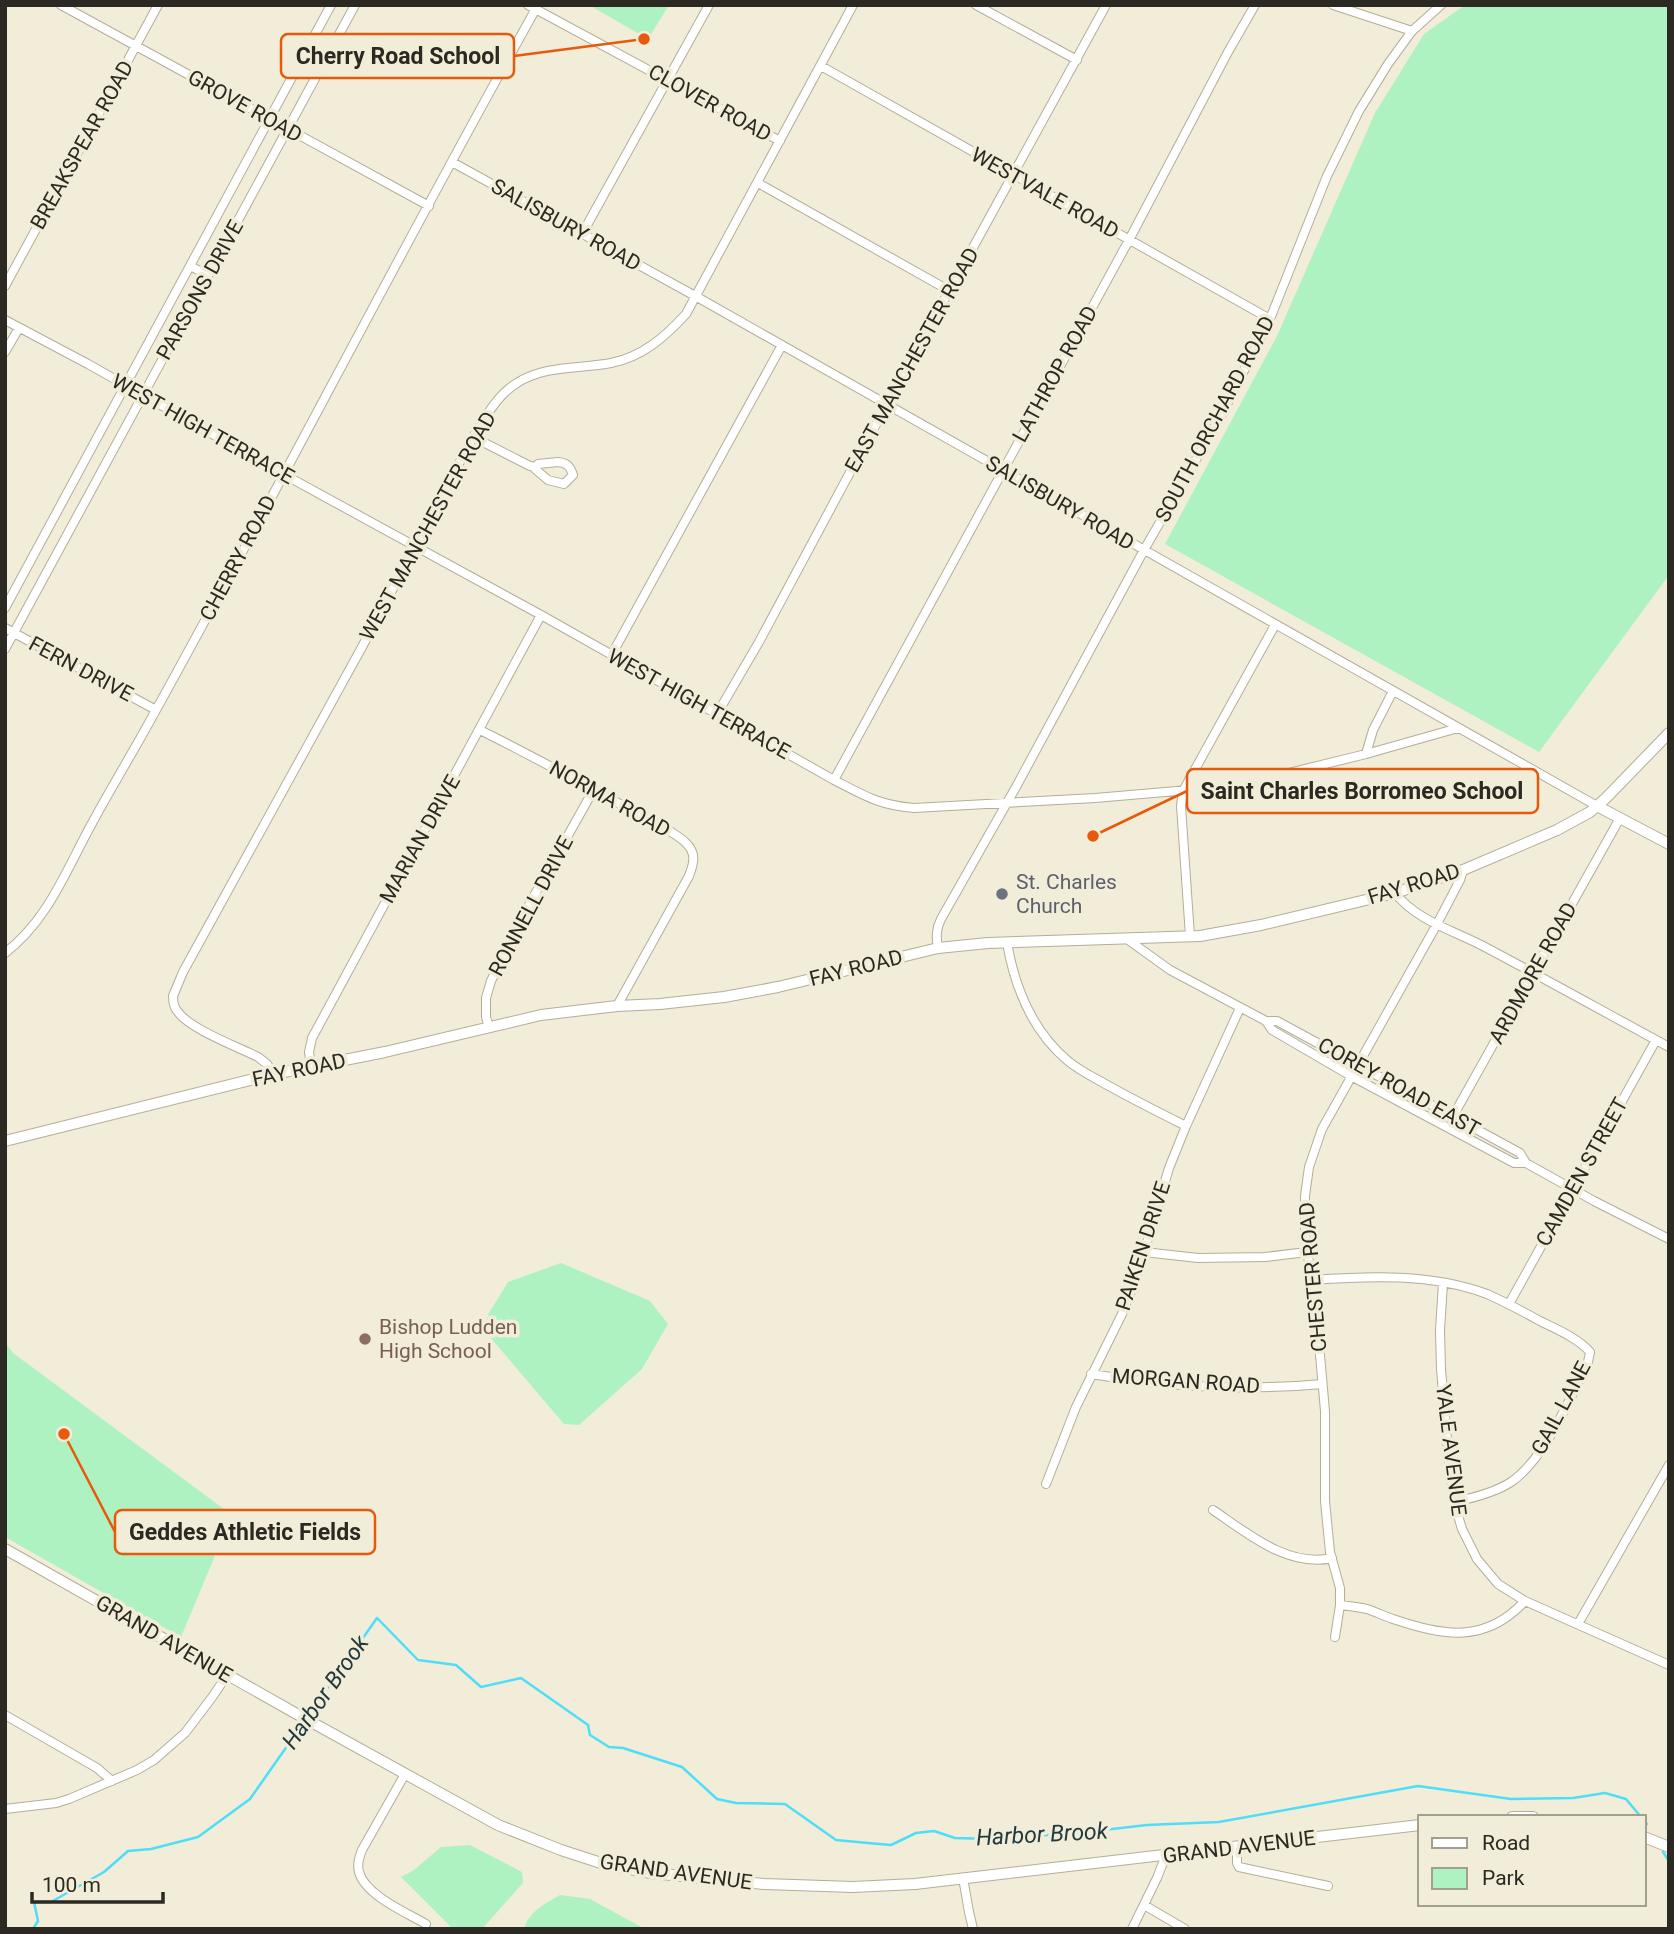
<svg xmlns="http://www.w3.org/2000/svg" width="1674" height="1934" font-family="Roboto,sans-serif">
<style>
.green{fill:#aef2c2}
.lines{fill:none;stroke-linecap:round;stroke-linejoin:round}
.stream{stroke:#50ddf9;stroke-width:2.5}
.minor-casing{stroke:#b2ae9a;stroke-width:10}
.tertiary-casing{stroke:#b2ae9a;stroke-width:12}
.minor{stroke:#fff;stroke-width:8}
.tertiary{stroke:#fff;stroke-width:10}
.worship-dot{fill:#6b7280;stroke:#f1edd8;stroke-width:2.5}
.education-dot{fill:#8d6e63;stroke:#f1edd8;stroke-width:2.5}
.labels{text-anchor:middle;stroke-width:7;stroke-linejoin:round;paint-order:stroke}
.street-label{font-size:21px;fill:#2b2921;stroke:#f1edd8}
.worship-label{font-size:21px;fill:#5b616d;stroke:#f1edd8;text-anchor:start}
.education-label{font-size:21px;fill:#785e54;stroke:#f1edd8;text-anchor:start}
.water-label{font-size:23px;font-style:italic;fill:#223a3f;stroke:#f1edd8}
.leader{fill:none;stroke:#e8590c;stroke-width:2.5}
.callout-dot{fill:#e8590c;stroke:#f1edd8;stroke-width:2.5}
.callout{fill:#f1edd8;stroke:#e8590c;stroke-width:2.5}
.callout-label{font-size:23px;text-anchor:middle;font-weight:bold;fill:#2b2921}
</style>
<rect width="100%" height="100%" fill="#f1edd8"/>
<path class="green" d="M589 5H669L648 39Z
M1465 5H1669V575L1539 752 1165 544 1277 336 1375 113 1424 34Z
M561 1263 650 1301 668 1324 642 1369 579 1425 564 1424 484 1330 489 1313 508 1282Z
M5 1342 13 1353 232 1515 181 1637 5 1537Z
M470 1845 522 1872 523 1883 482 1929H453L401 1877 414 1870 441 1847Z
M560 1895 590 1899 645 1929H524C528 1912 546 1903 560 1895Z"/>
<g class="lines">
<path class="stream" d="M308 1716 377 1618 418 1660 456 1665 481 1687 521 1678 588 1725 590 1735 609 1747 623 1748 682 1767 717 1799 736 1803 785 1804 836 1840 868 1843 891 1845 916 1833 934 1831 955 1838 991 1839 1086 1832 1147 1825 1219 1822 1418 1786 1511 1799 1573 1798 1605 1793 1626 1799 1641 1817
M1644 1821 1647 1824
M1663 1852 1669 1861
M33 1929 38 1921 34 1902H51L104 1872 128 1851 151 1849 198 1837 250 1799 304 1722"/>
<g class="minor-casing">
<path id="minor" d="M61 5 429 206
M528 5 780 141
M976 5 1077 60
M1333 5 1412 31
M821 66 1270 319
M452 162 697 297 1597 806
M758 183 950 291
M582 234 709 5
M190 266 208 275
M5 286 158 5
M5 320 88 364 283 474 541 615 834 780C865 796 879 805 914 808L1095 798 1212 788 1256 781 1366 754 1458 728
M5 352 19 328
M473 437 530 466 535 467
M558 462C567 463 570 466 573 475L564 484 548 480 535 469 538 464Z
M5 608 331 5
M5 628 156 710
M5 649 355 5
M612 654 782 345
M717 714 759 642 862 450 1106 5
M480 730C530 755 580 782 629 809 645 818 672 830 685 842 697 853 694 863 689 876L617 1006
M1366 754 1373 730 1393 691
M834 780 1129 240 1228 52 1255 5
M1395 893C1417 921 1455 931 1485 947 1547 980 1608 1014 1669 1047
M1190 936 1181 806 1183 791 1275 625
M1127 939 1170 970 1266 1021 1272 1030 1351 1076 1514 1163H1526
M1007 943C1015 988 1032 1031 1068 1061 1080 1071 1095 1078 1109 1086 1134 1100 1160 1113 1186 1126
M938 948C936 937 936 929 941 919L1016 787 1144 550 1222 414 1270 319 1327 176 1359 111 1388 64 1412 31 1441 5
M5 953C47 921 65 873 90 827 106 797 124 767 141 737 276 495 402 247 538 5
M1266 1021H1277L1520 1153 1526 1163 1594 1201 1669 1239
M489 1027 486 1017V998L491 981 521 919 594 789
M311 1066 309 1052 312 1038 541 615
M274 1074 267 1064 258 1057C238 1047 190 1029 178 1012 174 1008 173 1001 173 996L183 972 362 647 473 437C485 418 497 395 517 383 545 365 579 369 611 363 642 357 665 337 686 314L853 5
M1452 1118 1620 818
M1144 1252 1198 1258 1265 1257 1307 1252
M1311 1280C1369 1276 1431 1273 1487 1294 1505 1302 1522 1311 1540 1321 1556 1329 1578 1338 1590 1352L1588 1362C1570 1398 1545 1459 1511 1482 1496 1492 1473 1498 1454 1502
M1443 1283 1440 1330 1441 1369 1449 1464 1454 1502 1462 1529 1477 1559 1498 1584 1525 1601 1669 1665
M1509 1304 1656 1040
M1091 1374C1170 1387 1242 1391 1322 1384
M1046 1484 1076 1407 1122 1314 1137 1276 1169 1168 1186 1126 1240 1008
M1213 1510C1247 1533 1288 1568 1332 1558
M1340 1605C1349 1606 1358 1607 1367 1609 1376 1612 1384 1616 1393 1619 1444 1636 1485 1644 1525 1601
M1578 1624 1669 1465
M1335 1637 1340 1605V1588L1330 1552 1325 1501V1411L1317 1322 1305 1233V1196L1309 1167 1322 1129 1437 924 1460 880 1463 870
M5 1715 97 1768 112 1781
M405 1774 362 1850C359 1858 357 1864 359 1872 365 1895 407 1913 426 1924
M5 1809 56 1803 69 1799 137 1770 154 1760 185 1733 213 1696 227 1675
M1237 1847V1863L1239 1867 1328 1886
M963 1878 969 1912 973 1929
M1144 1905 1185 1929
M1132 1929 1157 1878 1166 1855"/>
</g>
<g class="tertiary-casing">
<path id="tertiary" d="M1597 806 1669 844
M5 1141 274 1074 385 1052 541 1015 617 1006 660 1004 724 997 778 987 938 948 988 943 1200 936 1261 925 1395 893 1463 870 1557 830 1590 812 1606 798 1669 733
M5 1549 295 1713 498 1825 561 1850 604 1864 651 1873 764 1884 853 1887 915 1884 1420 1825
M1512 1817H1533
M1644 1837 1669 1847"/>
</g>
<use href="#minor" class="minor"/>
<use href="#tertiary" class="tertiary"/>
</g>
<circle class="worship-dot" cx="1002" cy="894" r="7"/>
<circle class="education-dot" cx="365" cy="1339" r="7"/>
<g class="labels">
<g class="street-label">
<text transform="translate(710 103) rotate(29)" y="7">CLOVER ROAD</text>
<text transform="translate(245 106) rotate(29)" y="7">GROVE ROAD</text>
<text transform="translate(82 145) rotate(-61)" y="7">BREAKSPEAR ROAD</text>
<text transform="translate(1045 193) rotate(29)" y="7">WESTVALE ROAD</text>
<text transform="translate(566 225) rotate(29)" y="7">SALISBURY ROAD</text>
<text transform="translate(200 290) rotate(-61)" y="7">PARSONS DRIVE</text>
<text transform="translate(912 360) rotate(-61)" y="7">EAST MANCHESTER ROAD</text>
<text transform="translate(1055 374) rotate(-61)" y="7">LATHROP ROAD</text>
<text transform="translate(1215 419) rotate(-62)" y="7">SOUTH ORCHARD ROAD</text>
<text transform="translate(203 429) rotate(29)" y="7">WEST HIGH TERRACE</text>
<text transform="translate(1060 503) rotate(30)" y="7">SALISBURY ROAD</text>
<text transform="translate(428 526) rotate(-61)" y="7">WEST MANCHESTER ROAD</text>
<text transform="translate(238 558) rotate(-62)" y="7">CHERRY ROAD</text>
<text transform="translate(81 669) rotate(28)" y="7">FERN DRIVE</text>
<text transform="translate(699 704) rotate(29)" y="7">WEST HIGH TERRACE</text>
<text transform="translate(610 799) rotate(29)" y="7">NORMA ROAD</text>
<text transform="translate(420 839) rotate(-61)" y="7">MARIAN DRIVE</text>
<text transform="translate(1414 884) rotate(-17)" y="7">FAY ROAD</text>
<text transform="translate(531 906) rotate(-62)" y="7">RONNELL DRIVE</text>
<text transform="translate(856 968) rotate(-14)" y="7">FAY ROAD</text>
<text transform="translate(1533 973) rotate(-61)" y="7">ARDMORE ROAD</text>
<text transform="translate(299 1070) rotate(-12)" y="7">FAY ROAD</text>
<text transform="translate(1399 1087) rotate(29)" y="7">COREY ROAD EAST</text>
<text transform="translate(1582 1172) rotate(-61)" y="7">CAMDEN STREET</text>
<text transform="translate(1143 1246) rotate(-72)" y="7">PAIKEN DRIVE</text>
<text transform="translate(1313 1277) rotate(-95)" y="7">CHESTER ROAD</text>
<text transform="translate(1186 1381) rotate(4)" y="7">MORGAN ROAD</text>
<text transform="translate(1561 1408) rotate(-62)" y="7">GAIL LANE</text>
<text transform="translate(1451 1450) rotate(83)" y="7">YALE AVENUE</text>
<text transform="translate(164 1639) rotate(30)" y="7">GRAND AVENUE</text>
<text transform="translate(1239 1847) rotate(-7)" y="7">GRAND AVENUE</text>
<text transform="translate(676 1872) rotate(8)" y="7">GRAND AVENUE</text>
</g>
<g class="worship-label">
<text x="1016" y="889">St. Charles<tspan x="1016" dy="24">Church</tspan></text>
</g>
<g class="education-label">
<text x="379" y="1334">Bishop Ludden<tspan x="379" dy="24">High School</tspan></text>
</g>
<g class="water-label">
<text transform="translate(325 1692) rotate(-55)" y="8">Harbor Brook</text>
<text transform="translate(1042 1834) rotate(-3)" y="8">Harbor Brook</text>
</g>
</g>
<path class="leader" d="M644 39L514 56M1093 836L1187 791M64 1434L115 1532"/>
<g class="callout-dot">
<circle cx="644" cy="39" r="7"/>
<circle cx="1093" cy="836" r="7"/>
<circle cx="64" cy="1434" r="7"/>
</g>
<g class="callout">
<rect x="281" y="34" width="233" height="44" rx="7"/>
<rect x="1187" y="769" width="351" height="44" rx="7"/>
<rect x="115" y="1510" width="260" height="44" rx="7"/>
</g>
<g class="callout-label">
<text x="398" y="64">Cherry Road School</text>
<text x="1362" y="799">Saint Charles Borromeo School</text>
<text x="245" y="1540">Geddes Athletic Fields</text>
</g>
<rect width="1674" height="1934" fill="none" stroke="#2b2921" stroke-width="14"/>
<rect x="1418" y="1815" width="228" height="91" fill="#f1edd8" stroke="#a29f8f" stroke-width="2"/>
<rect x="1432" y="1838" width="35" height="10" fill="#ffffff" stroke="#a29f8f" stroke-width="2"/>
<text x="1482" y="1850" font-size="21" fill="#2b2921">Road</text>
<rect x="1432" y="1868" width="35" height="21" fill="#aef2c2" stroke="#a29f8f" stroke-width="2"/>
<text x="1482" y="1885" font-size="21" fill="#2b2921">Park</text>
<path d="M32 1892v10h131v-10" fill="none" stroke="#2b2921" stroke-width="3.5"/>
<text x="42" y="1892" font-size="21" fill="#2b2921" stroke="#f1edd8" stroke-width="5" paint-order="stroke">100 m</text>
</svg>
